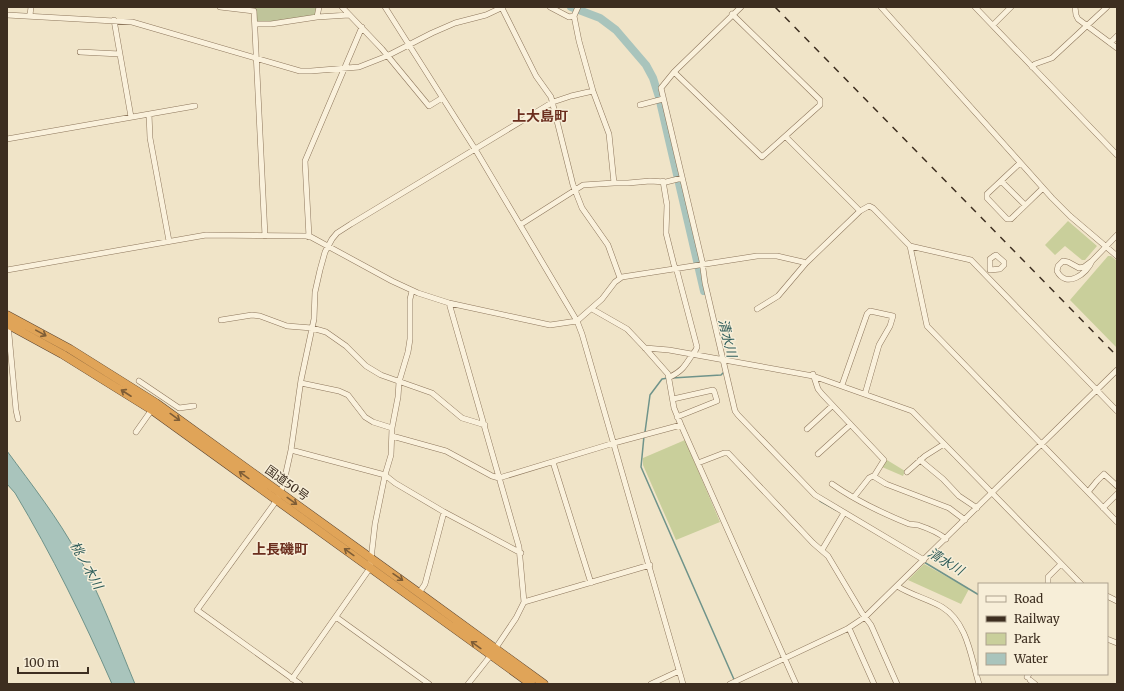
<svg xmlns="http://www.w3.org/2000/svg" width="1124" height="691" font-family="Merriweather,'Noto Sans JP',serif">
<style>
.green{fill:#c9cf9b}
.cemetery{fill:#bfc49a}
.water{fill:#a9c4bc;stroke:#6f938a}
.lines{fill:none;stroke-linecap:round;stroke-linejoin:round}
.stream{stroke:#6f938a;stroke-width:1.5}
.river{stroke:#a9c4bc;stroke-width:8}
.minor-casing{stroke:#8d765c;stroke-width:6}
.highway-casing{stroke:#5b4430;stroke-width:9}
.minor{stroke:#faf1dc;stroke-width:5}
.highway{stroke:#e0a458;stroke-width:8}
.rail{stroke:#3d2e20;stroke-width:1.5;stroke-dasharray:7 7;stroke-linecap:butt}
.oneway{stroke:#7e5d36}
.labels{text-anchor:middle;stroke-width:3;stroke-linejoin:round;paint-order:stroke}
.street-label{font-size:12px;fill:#3d2e20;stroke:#f7eed8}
.water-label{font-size:13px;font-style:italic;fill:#2f5d5a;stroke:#f7eed8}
.quarter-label{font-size:14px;font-weight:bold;fill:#6b2e1e;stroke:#f7eed8}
</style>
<rect width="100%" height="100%" fill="#f0e4c8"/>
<path class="green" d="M1068 221 1097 246 1085 260H1082L1065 246 1055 255 1045 245Z
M1108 256H1111L1117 261V348L1070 300Z
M685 440 720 522 676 540 643 465V458Z
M887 460 905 471 903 476 882 467Z
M924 564 969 589 961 604 908 580Z"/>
<path class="cemetery" d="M255 7H317L315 16 272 23H257Z"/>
<path class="water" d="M7 451C32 485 58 518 78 555 101 596 117 641 135 684H112C83 618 52 555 15 493L7 484Z"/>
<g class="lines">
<path class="stream" d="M672 378 721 375 724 372
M645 432 650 395 662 379 668 378
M644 436 641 467 736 684
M820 501 836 510
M924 562 979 595"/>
<path class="river" d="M571 7 600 18 616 30 646 65 653 78 659 97 704 291"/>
<g class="minor-casing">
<path id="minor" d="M220 7 254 11 265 236
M342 7 382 49 429 106 442 98
M385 7 475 149 577 321 582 334 683 684
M550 7 569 17 574 16
M578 7 574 16 579 41 593 91 609 134 614 183
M741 7 674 72 661 88 702 261 705 283 735 411 738 415 815 495 924 560
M881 7 1052 198 1070 216 1117 256
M975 7 1117 155
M1075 7 1076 15 1078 19 1117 48
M502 8 536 76 551 97 573 185 582 208 608 245 620 278
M7 15 132 22 300 71H311L359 67 387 56 432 33 455 23 486 15 503 7
M30 15 31 7
M317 17 319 7
M114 20 131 117
M255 24H271L317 17 349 15
M993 25 1011 7
M1110 43 1117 36
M80 52 120 54
M1032 67 1035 64 1052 58 1107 7
M674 72 762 157 820 105V100L732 14
M640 105 663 99
M149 114 150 138 169 241
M786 137 860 211
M7 139 195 106
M1020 163 987 194V198L1007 219H1011L1043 188
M663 181 667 205 666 233 674 265 677 271 697 347C696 351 694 352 692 355 685 366 682 371 670 377
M1001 181 1025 205
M520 225 583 185 614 183H628L650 181 666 182 682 178
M309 237 305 161 362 27
M910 246 971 260 1117 411
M996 255 1004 262V265L1000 269 990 270V259L994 256Z
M1063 261 1068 262 1079 268 1084 267 1092 261C1087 274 1066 289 1057 271L1058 266Z
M1092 261 1117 235
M7 270 206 235 306 236 311 237 392 281 418 293 449 303 550 325 577 321 602 299 615 282 622 277 757 256H777L803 262 806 263
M449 303 519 547 524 602 516 618 491 655 468 684
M592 309 627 329 645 348 668 374 674 408 681 425 796 684
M757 309 778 296 806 263 860 211 869 206 873 208 910 246 927 326 1117 522
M221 320 252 315 260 316 287 326 312 328 326 332 346 346 366 366 381 375 432 393 462 418 485 425
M8 324 16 410 18 419
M645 348 669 350 813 376 912 411 1081 584
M813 374 818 389 822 394 884 460 874 476
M139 381 179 408 194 406
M301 383 339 391 348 395 365 417 373 422 392 428
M842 385 867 314 870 311 893 316 890 326 879 345 865 394
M673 399 713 390 714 391 717 401 677 417
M807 429 832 406
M136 432 153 408
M392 436 446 451 492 476 499 478 614 443 681 425
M291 450 385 475 395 483 444 512 521 553
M818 454 850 425
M920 460 943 479 959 496 977 508
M553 462 591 583
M698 463 724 453H728L813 543 828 556 862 613 871 625 897 684
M907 472 925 456 944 444
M832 484C856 501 882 513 909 524 912 525 914 524 918 525 927 528 939 533 946 539
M1088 492 1097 481 1104 474 1117 486
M854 497 869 478 873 476 886 484 949 508 965 520
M1103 508 1117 494
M822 550 844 513
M1048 584V577L1061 564
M897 586C911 595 928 599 942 607 968 623 971 658 979 684
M419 593 425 584 444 512
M1107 596 1117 601
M524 602 650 565
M336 617 429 684
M849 628 874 684
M1107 639 1117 643
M1027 677 1029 674
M292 679 370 568 375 524 385 475 391 455 392 428 398 397 399 382 408 352 410 339V299L412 291
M1030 680 1035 684
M300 684 197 610 274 504 283 486 291 450 301 380 314 319 315 292 320 270 325 252 332 239 337 233 351 224 553 102 571 96 593 91
M651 684 679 671
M730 684 847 629 865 617 1117 370"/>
</g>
<g class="highway-casing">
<path id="highway" d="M7 315 70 349 156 403 419 593 544 684
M7 324 62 354 152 410 531 684"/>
</g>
<use href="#minor" class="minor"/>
<use href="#highway" class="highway"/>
<path class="rail" d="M775 7 1117 356"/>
</g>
<defs><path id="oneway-shaft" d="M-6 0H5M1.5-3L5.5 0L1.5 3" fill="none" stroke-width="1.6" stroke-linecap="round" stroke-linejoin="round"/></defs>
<g class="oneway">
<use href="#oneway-shaft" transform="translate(41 333) rotate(29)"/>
<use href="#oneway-shaft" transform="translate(126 393) rotate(-147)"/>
<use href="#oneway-shaft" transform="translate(175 417) rotate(36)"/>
<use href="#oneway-shaft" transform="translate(244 475) rotate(-144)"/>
<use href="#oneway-shaft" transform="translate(292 501) rotate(36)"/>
<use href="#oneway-shaft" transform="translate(349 552) rotate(-144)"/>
<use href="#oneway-shaft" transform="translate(398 577) rotate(35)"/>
<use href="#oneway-shaft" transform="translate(476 645) rotate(-144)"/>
</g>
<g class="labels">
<g class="street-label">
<text transform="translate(287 483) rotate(36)" y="4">国道50号</text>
</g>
<g class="water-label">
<text transform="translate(728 338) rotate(76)" y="5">清水川</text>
<text transform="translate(946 561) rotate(31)" y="5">清水川</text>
<text transform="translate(87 565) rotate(61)" y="5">桃ノ木川</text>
</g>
<g class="quarter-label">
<text x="540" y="121">上大島町</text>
<text x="280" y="554">上長磯町</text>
</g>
</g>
<rect width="1124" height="691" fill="none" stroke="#3d2e20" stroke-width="16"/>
<rect x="978" y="583" width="130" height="92" fill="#f7eed8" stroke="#ada18e"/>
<rect x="986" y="596" width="20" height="6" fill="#faf1dc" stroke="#ada18e"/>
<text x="1014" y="603" font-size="12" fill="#3d2e20">Road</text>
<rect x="986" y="616" width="20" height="6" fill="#3d2e20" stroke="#ada18e"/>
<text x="1014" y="623" font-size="12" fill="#3d2e20">Railway</text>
<rect x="986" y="633" width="20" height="12" fill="#c9cf9b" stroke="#ada18e"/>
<text x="1014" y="643" font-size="12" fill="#3d2e20">Park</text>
<rect x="986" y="653" width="20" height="12" fill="#a9c4bc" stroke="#ada18e"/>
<text x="1014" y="663" font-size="12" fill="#3d2e20">Water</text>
<path d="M18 667v6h70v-6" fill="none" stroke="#3d2e20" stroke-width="2"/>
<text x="24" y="667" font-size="12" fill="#3d2e20" stroke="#f7eed8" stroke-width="3" paint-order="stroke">100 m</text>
</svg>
